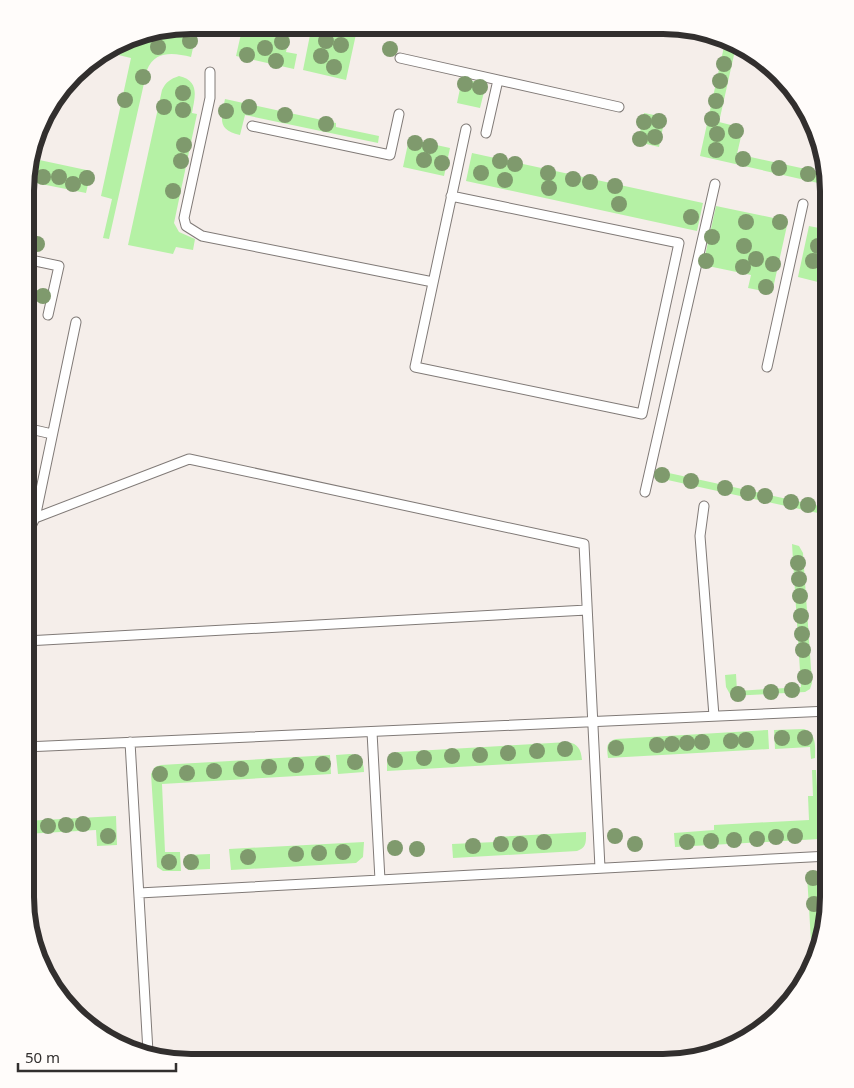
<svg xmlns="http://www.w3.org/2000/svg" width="854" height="1088" font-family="'Noto Sans',sans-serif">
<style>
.green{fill:#b5f1a5}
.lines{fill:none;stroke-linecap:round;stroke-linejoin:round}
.service-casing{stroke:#807a77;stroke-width:11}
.service{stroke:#fff;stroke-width:9}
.tree{fill:#7f9a6d}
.rim{fill:none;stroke:#322f2e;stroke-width:6}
</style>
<rect width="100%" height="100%" fill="#f5eeea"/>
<path class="green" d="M191 25H198L191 57C174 53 155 50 147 70L109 239 103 238 112 199 101 196 131 58 106 52 137 34Z
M243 25H358L346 80 303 70 310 35 291 31 286 52 297 54 294 69 236 56Z
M725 42 736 46 719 122 743 128 737 154 824 173 827 185 700 156Z
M179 76C200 81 195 96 192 113L197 114 174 223 179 232 195 239 193 250 176 247 173 254 128 245 162 90C166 82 170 79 179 76Z
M462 79 486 84 480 108 457 103Z
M225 99 336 123V127L379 136 378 143 245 115 240 135C217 130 221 119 225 99Z
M644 113 665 117 659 147 638 142Z
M409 139 450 148 444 176 403 167Z
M472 153 703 203 697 231 466 181Z
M30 158 91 171 86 193 26 181V169Z
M716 206 788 221 772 293 748 288 751 275 703 265Z
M809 226 829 230V250L822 283 798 277Z
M655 470 824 507 829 487 827 515 654 477Z
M792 544 799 546 803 553 812 683 810 689 805 692 731 696 726 687 725 675 736 674 737 691 801 687Z
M804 729C817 734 815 746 815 758L811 759 810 747 775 749 774 730Z
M768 730 769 749 608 758C607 749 605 742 616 739Z
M568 742C578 744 581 749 582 760L387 771V764L389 757 398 752Z
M350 754C360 756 364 762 364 772L338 774 336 755Z
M330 755 331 774 162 784 165 852H180L181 871H163L157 867 151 774 155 767 161 765Z
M812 770H816L820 839 675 847 674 833 714 830V825L809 820 808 796H813Z
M116 816 117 845 97 846 96 830 25 834V821Z
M586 832C586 841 587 848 577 851L453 858 452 844 495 842V837Z
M364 842 363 857 356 863 231 870 229 849Z
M210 854V869L188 870 187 855Z
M821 874 824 923 812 958 807 875Z"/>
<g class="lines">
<g class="service-casing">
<path id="service" d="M400 58 619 107
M210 72V98L184 218 186 226 202 236 433 282
M252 126 390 155 399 114
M486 133 498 80
M451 196 679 243 642 414 415 367 466 129
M26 259 59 266 48 315
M767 367 803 204
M26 428 52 434
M645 492 715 184
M704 506 700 536 714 716
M35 518 189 459 584 544 600 868
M26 536 35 518 76 322
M26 641 587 610
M372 732 380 880
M130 742 148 1052
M25 747 829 711
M139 893 829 856"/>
</g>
<use href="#service" class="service"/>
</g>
<g class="tree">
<circle cx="190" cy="41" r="8"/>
<circle cx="326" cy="41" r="8"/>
<circle cx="282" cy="42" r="8"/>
<circle cx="341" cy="45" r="8"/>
<circle cx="158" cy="47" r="8"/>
<circle cx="265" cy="48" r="8"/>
<circle cx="390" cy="49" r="8"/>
<circle cx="247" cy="55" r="8"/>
<circle cx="321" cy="56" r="8"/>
<circle cx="276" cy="61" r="8"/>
<circle cx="724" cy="64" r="8"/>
<circle cx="334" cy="67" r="8"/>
<circle cx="143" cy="77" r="8"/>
<circle cx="720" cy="81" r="8"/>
<circle cx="465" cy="84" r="8"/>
<circle cx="480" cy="87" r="8"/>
<circle cx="183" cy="93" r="8"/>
<circle cx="125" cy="100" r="8"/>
<circle cx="716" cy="101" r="8"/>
<circle cx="164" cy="107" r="8"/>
<circle cx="249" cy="107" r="8"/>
<circle cx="183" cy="110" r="8"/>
<circle cx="226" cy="111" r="8"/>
<circle cx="285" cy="115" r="8"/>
<circle cx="712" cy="119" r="8"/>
<circle cx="659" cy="121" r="8"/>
<circle cx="644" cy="122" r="8"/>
<circle cx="326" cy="124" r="8"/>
<circle cx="736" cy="131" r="8"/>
<circle cx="717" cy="134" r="8"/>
<circle cx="655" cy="137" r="8"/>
<circle cx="640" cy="139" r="8"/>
<circle cx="415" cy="143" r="8"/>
<circle cx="184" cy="145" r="8"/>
<circle cx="430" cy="146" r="8"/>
<circle cx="716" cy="150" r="8"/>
<circle cx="743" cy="159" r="8"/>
<circle cx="424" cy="160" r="8"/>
<circle cx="181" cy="161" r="8"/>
<circle cx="500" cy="161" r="8"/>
<circle cx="442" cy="163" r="8"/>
<circle cx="515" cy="164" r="8"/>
<circle cx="779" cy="168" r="8"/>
<circle cx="481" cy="173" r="8"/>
<circle cx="548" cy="173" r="8"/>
<circle cx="808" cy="174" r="8"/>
<circle cx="43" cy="177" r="8"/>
<circle cx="59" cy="177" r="8"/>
<circle cx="87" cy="178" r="8"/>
<circle cx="573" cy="179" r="8"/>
<circle cx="505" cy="180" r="8"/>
<circle cx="590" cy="182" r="8"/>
<circle cx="73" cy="184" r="8"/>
<circle cx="615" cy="186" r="8"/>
<circle cx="549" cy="188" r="8"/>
<circle cx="173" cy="191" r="8"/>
<circle cx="619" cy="204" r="8"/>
<circle cx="691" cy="217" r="8"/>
<circle cx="746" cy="222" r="8"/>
<circle cx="780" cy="222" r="8"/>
<circle cx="712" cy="237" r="8"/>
<circle cx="37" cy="244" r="8"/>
<circle cx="744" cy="246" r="8"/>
<circle cx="818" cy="246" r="8"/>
<circle cx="756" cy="259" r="8"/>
<circle cx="706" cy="261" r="8"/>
<circle cx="813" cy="261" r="8"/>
<circle cx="773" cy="264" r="8"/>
<circle cx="743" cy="267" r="8"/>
<circle cx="766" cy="287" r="8"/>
<circle cx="43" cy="296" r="8"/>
<circle cx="662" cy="475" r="8"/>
<circle cx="691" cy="481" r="8"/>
<circle cx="725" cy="488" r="8"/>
<circle cx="748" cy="493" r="8"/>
<circle cx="765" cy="496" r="8"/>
<circle cx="791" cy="502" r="8"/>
<circle cx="808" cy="505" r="8"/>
<circle cx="798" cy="563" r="8"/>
<circle cx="799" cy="579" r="8"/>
<circle cx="800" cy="596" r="8"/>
<circle cx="801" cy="616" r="8"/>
<circle cx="802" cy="634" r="8"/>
<circle cx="803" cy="650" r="8"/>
<circle cx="805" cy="677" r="8"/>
<circle cx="792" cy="690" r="8"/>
<circle cx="771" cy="692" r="8"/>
<circle cx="738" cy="694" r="8"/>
<circle cx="782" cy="738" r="8"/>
<circle cx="805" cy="738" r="8"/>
<circle cx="746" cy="740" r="8"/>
<circle cx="731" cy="741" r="8"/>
<circle cx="702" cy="742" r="8"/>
<circle cx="687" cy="743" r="8"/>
<circle cx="672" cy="744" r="8"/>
<circle cx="657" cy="745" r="8"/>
<circle cx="616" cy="748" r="8"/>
<circle cx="565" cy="749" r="8"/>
<circle cx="537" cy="751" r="8"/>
<circle cx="508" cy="753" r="8"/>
<circle cx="480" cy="755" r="8"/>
<circle cx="452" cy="756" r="8"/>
<circle cx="424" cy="758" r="8"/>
<circle cx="395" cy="760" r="8"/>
<circle cx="355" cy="762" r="8"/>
<circle cx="323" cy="764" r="8"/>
<circle cx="296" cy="765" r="8"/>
<circle cx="269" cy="767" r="8"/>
<circle cx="241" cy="769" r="8"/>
<circle cx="214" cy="771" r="8"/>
<circle cx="187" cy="773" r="8"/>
<circle cx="160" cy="774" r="8"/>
<circle cx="83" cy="824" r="8"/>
<circle cx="66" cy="825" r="8"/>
<circle cx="48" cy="826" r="8"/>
<circle cx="108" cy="836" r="8"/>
<circle cx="615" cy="836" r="8"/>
<circle cx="795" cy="836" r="8"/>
<circle cx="776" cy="837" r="8"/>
<circle cx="757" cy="839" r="8"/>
<circle cx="734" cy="840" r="8"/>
<circle cx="711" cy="841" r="8"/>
<circle cx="544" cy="842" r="8"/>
<circle cx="687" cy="842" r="8"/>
<circle cx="501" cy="844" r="8"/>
<circle cx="520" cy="844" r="8"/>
<circle cx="635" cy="844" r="8"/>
<circle cx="473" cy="846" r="8"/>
<circle cx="395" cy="848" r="8"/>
<circle cx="417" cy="849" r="8"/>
<circle cx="343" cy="852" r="8"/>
<circle cx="319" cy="853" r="8"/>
<circle cx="296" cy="854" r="8"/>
<circle cx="248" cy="857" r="8"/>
<circle cx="169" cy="862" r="8"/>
<circle cx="191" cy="862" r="8"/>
<circle cx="813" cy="878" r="8"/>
<circle cx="814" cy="904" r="8"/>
</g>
<path d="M0 0H854V1088H0ZM191 34H663A157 157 0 0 1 820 191V897A157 157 0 0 1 663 1054H191A157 157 0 0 1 34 897V191A157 157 0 0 1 191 34Z" fill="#fffcfa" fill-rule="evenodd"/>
<path class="rim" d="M191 34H663A157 157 0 0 1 820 191V897A157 157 0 0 1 663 1054H191A157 157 0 0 1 34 897V191A157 157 0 0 1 191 34Z"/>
<path d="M18 1063v8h158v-8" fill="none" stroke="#322f2e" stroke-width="2.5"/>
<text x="25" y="1063" font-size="15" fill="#322f2e" stroke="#fffcfa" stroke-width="4" paint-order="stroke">50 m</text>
</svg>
